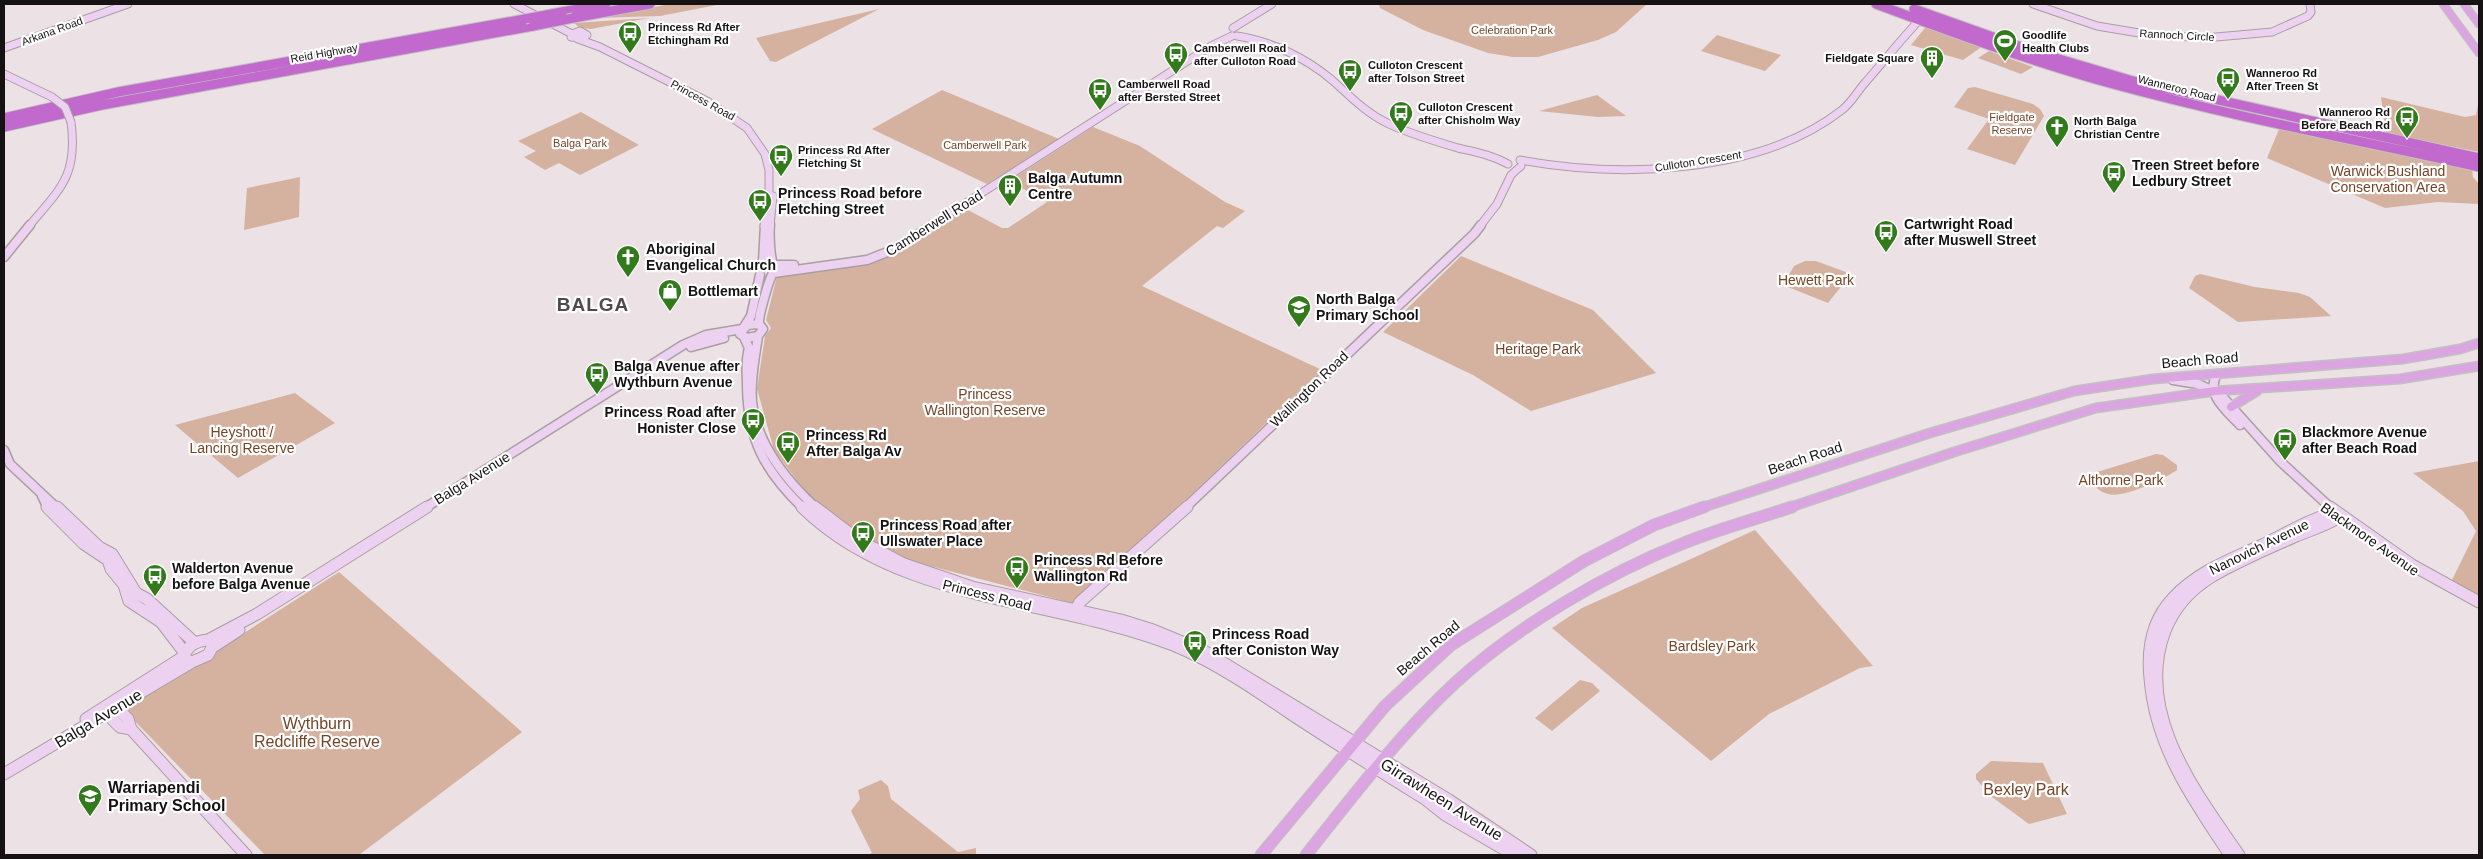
<svg xmlns="http://www.w3.org/2000/svg" width="2483" height="859" font-family="Helvetica,sans-serif">
<style>
.green{fill:#d5b29f}
.lines{fill:none;stroke-linecap:round;stroke-linejoin:round}
.secondary-far2-casing{stroke:#a99ea2;stroke-width:9}
.secondary-far1-casing{stroke:#a99ea2;stroke-width:11}
.secondary-casing{stroke:#a99ea2;stroke-width:13}
.primary-far2-casing{stroke:#c2c1c2;stroke-width:9}
.primary-far1-casing{stroke:#c2c1c2;stroke-width:11}
.primary-casing{stroke:#c2c1c2;stroke-width:13}
.highway-casing{stroke:#c2c1c2;stroke-width:11}
.secondary-far2{stroke:#ecd2f0;stroke-width:7}
.secondary-far1{stroke:#ecd2f0;stroke-width:8}
.secondary{stroke:#ecd2f0;stroke-width:11}
.primary-far2{stroke:#daa5e0;stroke-width:7}
.primary-far1{stroke:#daa5e0;stroke-width:8}
.primary{stroke:#daa5e0;stroke-width:11}
.highway{stroke:#c169cc;stroke-width:9}
.secondary-bridge-casing{stroke:#a99ea2;stroke-width:9;stroke-linecap:butt}
.highway-bridge-casing{stroke:#c2c1c2;stroke-width:11;stroke-linecap:butt}
.secondary-bridge{stroke:#ecd2f0;stroke-width:7}
.highway-bridge{stroke:#c169cc;stroke-width:9}
.labels{text-anchor:middle;stroke-width:4.5;stroke-linejoin:round;paint-order:stroke}
.far-poi-label{font-size:11px;font-weight:bold;fill:#161214;stroke:#fff;text-anchor:start}
.far-park-label{font-size:11px;fill:#754527;stroke:#fff}
.far-street-label{font-size:11px;fill:#161214;stroke:#fff}
.poi-label{font-size:14px;font-weight:bold;fill:#161214;stroke:#fff;text-anchor:start}
.park-label{font-size:14px;fill:#754527;stroke:#fff}
.street-label{font-size:14px;fill:#161214;stroke:#fff}
.near-street-label{font-size:16px;fill:#161214;stroke:#fff}
.near-park-label{font-size:16px;fill:#754527;stroke:#fff}
.near-poi-label{font-size:16px;font-weight:bold;fill:#161214;stroke:#fff;text-anchor:start}
.district-label{font-size:19px;font-weight:bold;letter-spacing:1px;fill:#52494c;stroke:#fff}
</style>
<rect width="100%" height="100%" fill="#ece1e5"/>
<path class="green" d="M670 4H722L660 16 595 18Z
M1379 4H1647L1616 32 1598 40 1538 57H1513L1488 53 1423 30 1380 8Z
M879 9 776 62 770 61 756 38Z
M649 18 591 29 580 28 574 23Z
M1933 27 1983 46 1963 60 1911 45 1925 28Z
M1717 35 1781 55 1765 71 1701 51Z
M1989 51 2033 67 2021 74 1978 58Z
M1975 87 2033 104 2040 109 2044 116 2015 165 1967 149 1989 119 1954 107 1968 88Z
M942 90 1059 139 987 184 872 129Z
M1597 95 1626 116 1598 117 1539 111Z
M2381 97 2465 117 2476 115 2479 99V152L2386 133Z
M581 112 639 145 580 175 559 163 545 170 524 157 536 151 518 141Z
M1093 127 1140 146 1225 202 1245 211 1223 228 1217 226 1142 286 1322 370 1076 604 911 561 850 528 811 499 774 450 757 389 765 336 771 328 766 320 778 272 863 263 901 250 966 209 1002 228H1008L1047 202 1009 181Z
M2280 127 2472 168 2473 177 2479 184V204L2438 202 2385 208 2267 158Z
M300 177 299 217 244 230 247 188Z
M1461 256 1593 310 1656 373 1531 411 1473 375 1383 332Z
M1805 261H1816L1851 274 1828 303 1783 285 1794 266Z
M2200 274 2255 287 2299 293 2310 297 2331 316 2238 322 2189 288 2195 276Z
M295 393 335 423 238 478 175 425Z
M2156 454 2163 455 2177 465V470C2165 479 2122 499 2108 494 2100 492 2095 487 2090 481V475L2094 473Z
M2479 461V596L2452 580 2476 531 2463 511 2413 473Z
M1755 530 1873 666 1860 668 1769 714 1711 761 1552 628 1582 608Z
M339 572 522 732 359 855H265L124 710Z
M1580 680 1592 683 1600 691 1552 731 1535 718Z
M1991 761 2043 763 2067 814 2029 824 1992 797 1976 779V774Z
M881 780 888 786 891 799 958 852 976 848V855H867L872 853 851 811 860 799 858 790Z"/>
<g class="lines">
<g class="secondary-far2-casing">
<path id="secondary-far2" d="M514 4 572 34
M2033 4 2097 26 2145 34 2205 38 2272 32 2308 16 2311 12 2310 4
M1233 28 1272 4
M580 31 587 35 580 38 571 37 572 34Z
M1237 36C1271 41 1306 58 1332 80 1351 97 1366 113 1389 124 1411 134 1434 141 1458 148 1475 152 1492 155 1508 164
M578 39 600 47 707 101 747 128 765 154 769 170V193L764 226
M4 48 128 4
M4 74 52 97
M1520 160C1619 178 1759 175 1842 110 1851 103 1857 92 1864 84 1884 61 1903 37 1924 15
M29 226C61 188 78 175 71 122
M770 226 773 196
M930 226 1211 46 1232 36
M1480 226 1497 204 1511 175 1521 166"/>
</g>
<g class="secondary-far1-casing">
<path id="secondary-far1" d="M770 225C769 234 770 256 773 264
M4 257 30 225
M776 265H794
M758 267 763 261 765 225
M774 273 867 260 895 249 932 225
M759 324 763 329 758 336 747 338 740 334 747 325Z
M759 324C758 317 768 283 772 275
M744 327 751 316 760 275
M758 336C755 357 750 380 752 401 756 444 786 480 816 508
M744 337 749 348C745 362 747 371 747 386 748 440 764 470 803 508
M691 347 724 338
M2217 374C2205 395 2227 411 2240 425
M2173 380 2198 384 2220 394 2281 462 2331 508
M4 450 10 464 57 508
M42 496 48 508
M425 508 683 345 706 335 742 329
M1185 508 1474 234 1481 225"/>
</g>
<g class="secondary-casing">
<path id="secondary" d="M47 507 84 544 108 560 111 569 124 585 129 601 161 622 184 652
M57 507 99 547 112 554 136 593 147 599 195 643
M802 507C900 603 1053 598 1173 645 1217 663 1256 690 1294 716 1337 744 1381 772 1425 799L1445 815 1514 855
M815 507 857 539 904 564 972 587 1121 620 1153 630 1204 651 1449 800 1531 855
M2330 507 2412 565 2479 602
M1074 613 1080 602 1187 507
M208 640 257 614 427 507
M208 640 214 644 208 655 192 662 184 659C185 646 196 641 208 640Z
M213 647 239 630
M114 705 128 719 131 729 246 855
M103 710 120 727 131 729
M86 719 183 657
M4 774 192 662
M2230 855C2193 800 2155 746 2150 678 2147 649 2152 620 2173 598 2197 572 2229 560 2260 546 2286 534 2309 519 2336 512
M2239 855C2195 791 2134 713 2165 631 2174 608 2190 590 2211 577 2238 561 2267 549 2296 536 2311 530 2328 525 2341 516"/>
</g>
<g class="primary-far2-casing">
<path id="primary-far2" d="M2443 4 2479 53
M2464 4 2479 24"/>
</g>
<g class="primary-far1-casing">
<path id="primary-far1" d="M2231 407 2257 391
M1701 508 1930 433 2074 391 2153 379 2403 359 2460 349 2479 343
M1788 508 1954 452 2096 408 2215 391 2400 379 2479 366"/>
</g>
<g class="primary-casing">
<path id="primary" d="M1261 855 1385 706 1451 645 1584 561 1654 525 1704 507
M1306 855C1353 796 1399 735 1455 683 1516 627 1607 573 1684 543 1719 529 1756 519 1792 507"/>
</g>
<g class="highway-casing">
<path id="highway" d="M1876 4C1954 33 2033 62 2113 84 2234 117 2357 140 2479 167
M1914 9 2032 51 2133 81 2479 158
M562 12 606 4
M573 18 650 4
M4 118 118 92 525 19
M4 127 102 105 533 26"/>
</g>
<use href="#secondary-far2" class="secondary-far2"/>
<use href="#secondary-far1" class="secondary-far1"/>
<use href="#secondary" class="secondary"/>
<use href="#primary-far2" class="primary-far2"/>
<use href="#primary-far1" class="primary-far1"/>
<use href="#primary" class="primary"/>
<use href="#highway" class="highway"/>
<g class="secondary-bridge-casing">
<path id="secondary-bridge" d="M52 97 65 107 71 122"/>
</g>
<g class="highway-bridge-casing">
<path id="highway-bridge" d="M525 19 562 12
M533 26 573 18"/>
</g>
<use href="#secondary-bridge" class="secondary-bridge"/>
<use href="#highway-bridge" class="highway-bridge"/>
</g>
<defs>
<g id="bus-pin" transform="scale(1.25)"><path d="M0 17L-7.5 6A9.5 9.5 0 1 1 7.5 6Z" fill="#337a1d" stroke="#fff"/><path d="M-5-6H5V4H4V6H2V4H-2V6H-4V4H-5ZM-3.5-4V0h7V-4ZM-3.5 1.2v1.5H-2V1.2ZM2 1.2v1.5H3.5V1.2Z" fill="#fff"/></g>
<g id="stadium-pin" transform="scale(1.25)"><path d="M0 17L-7.5 6A9.5 9.5 0 1 1 7.5 6Z" fill="#337a1d" stroke="#fff"/><path d="M0-5a6.5 5 0 1 0 0 10a6.5 5 0 1 0 0-10ZM-3.5-1.8h7v3.6h-7Z" fill="#fff"/></g>
<g id="building-pin" transform="scale(1.25)"><path d="M0 17L-7.5 6A9.5 9.5 0 1 1 7.5 6Z" fill="#337a1d" stroke="#fff"/><path d="M-4-6H4V6H1V3H-1V6H-4ZM-2.5-4.3h1.7v1.8h-1.7ZM.8-4.3h1.7v1.8H.8ZM-2.5-1h1.7V.8h-1.7ZM.8-1h1.7V.8H.8Z" fill="#fff"/></g>
<g id="church-pin" transform="scale(1.25)"><path d="M0 17L-7.5 6A9.5 9.5 0 1 1 7.5 6Z" fill="#337a1d" stroke="#fff"/><path d="M-1.2-6h2.4v3.5h3.3v2.4h-3.3V6h-2.4V-.1h-3.3v-2.4h3.3Z" fill="#fff"/></g>
<g id="shop-pin" transform="scale(1.25)"><path d="M0 17L-7.5 6A9.5 9.5 0 1 1 7.5 6Z" fill="#337a1d" stroke="#fff"/><path d="M-5-2.5h2.3a2.7 3.5 0 0 1 5.4 0H5L5.5 6h-11ZM-1.5-2.5h3a1.5 2.3 0 0 0-3 0Z" fill="#fff"/></g>
<g id="school-pin" transform="scale(1.25)"><path d="M0 17L-7.5 6A9.5 9.5 0 1 1 7.5 6Z" fill="#337a1d" stroke="#fff"/><path d="M0-5L7-2L0 1L-7-2ZM-4 1L0 2.5L4 1V4Q0 6-4 4Z" fill="#fff"/></g>
</defs>
<g fill-rule="evenodd">
<use href="#bus-pin" x="630" y="33"/>
<use href="#stadium-pin" x="2005" y="41"/>
<use href="#bus-pin" x="1176" y="54"/>
<use href="#building-pin" x="1932" y="58"/>
<use href="#bus-pin" x="1350" y="71"/>
<use href="#bus-pin" x="2228" y="79"/>
<use href="#bus-pin" x="1100" y="90"/>
<use href="#bus-pin" x="1401" y="113"/>
<use href="#bus-pin" x="2407" y="118"/>
<use href="#church-pin" x="2057" y="127"/>
<use href="#bus-pin" x="781" y="156"/>
<use href="#bus-pin" x="2114" y="173"/>
<use href="#building-pin" x="1010" y="186"/>
<use href="#bus-pin" x="760" y="201"/>
<use href="#bus-pin" x="1886" y="232"/>
<use href="#church-pin" x="628" y="257"/>
<use href="#shop-pin" x="670" y="291"/>
<use href="#school-pin" x="1299" y="307"/>
<use href="#bus-pin" x="597" y="374"/>
<use href="#bus-pin" x="753" y="420"/>
<use href="#bus-pin" x="2285" y="440"/>
<use href="#bus-pin" x="788" y="443"/>
<use href="#bus-pin" x="863" y="533"/>
<use href="#bus-pin" x="1017" y="568"/>
<use href="#bus-pin" x="155" y="576"/>
<use href="#bus-pin" x="1195" y="642"/>
<use href="#school-pin" x="90" y="796"/>
</g>
<g class="labels">
<g class="far-poi-label">
<text x="648" y="31">Princess Rd After<tspan x="648" dy="13">Etchingham Rd</tspan></text>
<text x="2022" y="39">Goodlife<tspan x="2022" dy="13">Health Clubs</tspan></text>
<text x="1194" y="52">Camberwell Road<tspan x="1194" dy="13">after Culloton Road</tspan></text>
<text x="1914" y="62" text-anchor="end">Fieldgate Square</text>
<text x="1368" y="69">Culloton Crescent<tspan x="1368" dy="13">after Tolson Street</tspan></text>
<text x="2246" y="77">Wanneroo Rd<tspan x="2246" dy="13">After Treen St</tspan></text>
<text x="1118" y="88">Camberwell Road<tspan x="1118" dy="13">after Bersted Street</tspan></text>
<text x="1418" y="111">Culloton Crescent<tspan x="1418" dy="13">after Chisholm Way</tspan></text>
<text x="2390" y="116" text-anchor="end">Wanneroo Rd<tspan x="2390" dy="13">Before Beach Rd</tspan></text>
<text x="2074" y="125">North Balga<tspan x="2074" dy="13">Christian Centre</tspan></text>
<text x="798" y="154">Princess Rd After<tspan x="798" dy="13">Fletching St</tspan></text>
</g>
<g class="far-park-label">
<text x="1512" y="34">Celebration Park</text>
<text x="2012" y="121">Fieldgate<tspan x="2012" dy="13">Reserve</tspan></text>
<text x="580" y="147">Balga Park</text>
<text x="985" y="149">Camberwell Park</text>
</g>
<g class="far-street-label">
<text transform="translate(52 31) rotate(-20)" y="4">Arkana Road</text>
<text transform="translate(2177 35) rotate(3)" y="4">Rannoch Circle</text>
<text transform="translate(324 53) rotate(-10)" y="4">Reid Highway</text>
<text transform="translate(2177 88) rotate(14)" y="4">Wanneroo Road</text>
<text transform="translate(703 100) rotate(29)" y="4">Princess Road</text>
<text transform="translate(1698 161) rotate(-9)" y="4">Culloton Crescent</text>
</g>
<g class="poi-label">
<text x="2132" y="170">Treen Street before<tspan x="2132" dy="16">Ledbury Street</tspan></text>
<text x="1028" y="183">Balga Autumn<tspan x="1028" dy="16">Centre</tspan></text>
<text x="778" y="198">Princess Road before<tspan x="778" dy="16">Fletching Street</tspan></text>
<text x="1904" y="229">Cartwright Road<tspan x="1904" dy="16">after Muswell Street</tspan></text>
<text x="646" y="254">Aboriginal<tspan x="646" dy="16">Evangelical Church</tspan></text>
<text x="688" y="296">Bottlemart</text>
<text x="1316" y="304">North Balga<tspan x="1316" dy="16">Primary School</tspan></text>
<text x="614" y="371">Balga Avenue after<tspan x="614" dy="16">Wythburn Avenue</tspan></text>
<text x="736" y="417" text-anchor="end">Princess Road after<tspan x="736" dy="16">Honister Close</tspan></text>
<text x="2302" y="437">Blackmore Avenue<tspan x="2302" dy="16">after Beach Road</tspan></text>
<text x="806" y="440">Princess Rd<tspan x="806" dy="16">After Balga Av</tspan></text>
<text x="880" y="530">Princess Road after<tspan x="880" dy="16">Ullswater Place</tspan></text>
<text x="1034" y="565">Princess Rd Before<tspan x="1034" dy="16">Wallington Rd</tspan></text>
<text x="172" y="573">Walderton Avenue<tspan x="172" dy="16">before Balga Avenue</tspan></text>
<text x="1212" y="639">Princess Road<tspan x="1212" dy="16">after Coniston Way</tspan></text>
</g>
<g class="park-label">
<text x="2388" y="176">Warwick Bushland<tspan x="2388" dy="16">Conservation Area</tspan></text>
<text x="1816" y="285">Hewett Park</text>
<text x="1538" y="354">Heritage Park</text>
<text x="985" y="399">Princess<tspan x="985" dy="16">Wallington Reserve</tspan></text>
<text x="242" y="437">Heyshott /<tspan x="242" dy="16">Lancing Reserve</tspan></text>
<text x="2121" y="485">Althorne Park</text>
<text x="1712" y="651">Bardsley Park</text>
</g>
<g class="street-label">
<text transform="translate(934 223) rotate(-32)" y="5">Camberwell Road</text>
<text transform="translate(2200 360) rotate(-5)" y="5">Beach Road</text>
<text transform="translate(1309 389) rotate(-44)" y="5">Wallington Road</text>
<text transform="translate(1805 458) rotate(-18)" y="5">Beach Road</text>
<text transform="translate(472 478) rotate(-32)" y="5">Balga Avenue</text>
<text transform="translate(2370 539) rotate(35)" y="5">Blackmore Avenue</text>
<text transform="translate(2259 547) rotate(-26)" y="5">Nanovich Avenue</text>
<text transform="translate(987 595) rotate(14)" y="5">Princess Road</text>
<text transform="translate(1428 648) rotate(-40)" y="5">Beach Road</text>
</g>
<g class="near-street-label">
<text transform="translate(98 718) rotate(-31)" y="6">Balga Avenue</text>
<text transform="translate(1442 799) rotate(32)" y="6">Girrawheen Avenue</text>
</g>
<g class="near-park-label">
<text x="317" y="729">Wythburn<tspan x="317" dy="18">Redcliffe Reserve</tspan></text>
<text x="2026" y="795">Bexley Park</text>
</g>
<g class="near-poi-label">
<text x="108" y="793">Warriapendi<tspan x="108" dy="18">Primary School</tspan></text>
</g>
<g class="district-label">
<text x="593" y="311">BALGA</text>
</g>
</g>
<rect width="2483" height="859" fill="none" stroke="#161214" stroke-width="10"/>
</svg>
